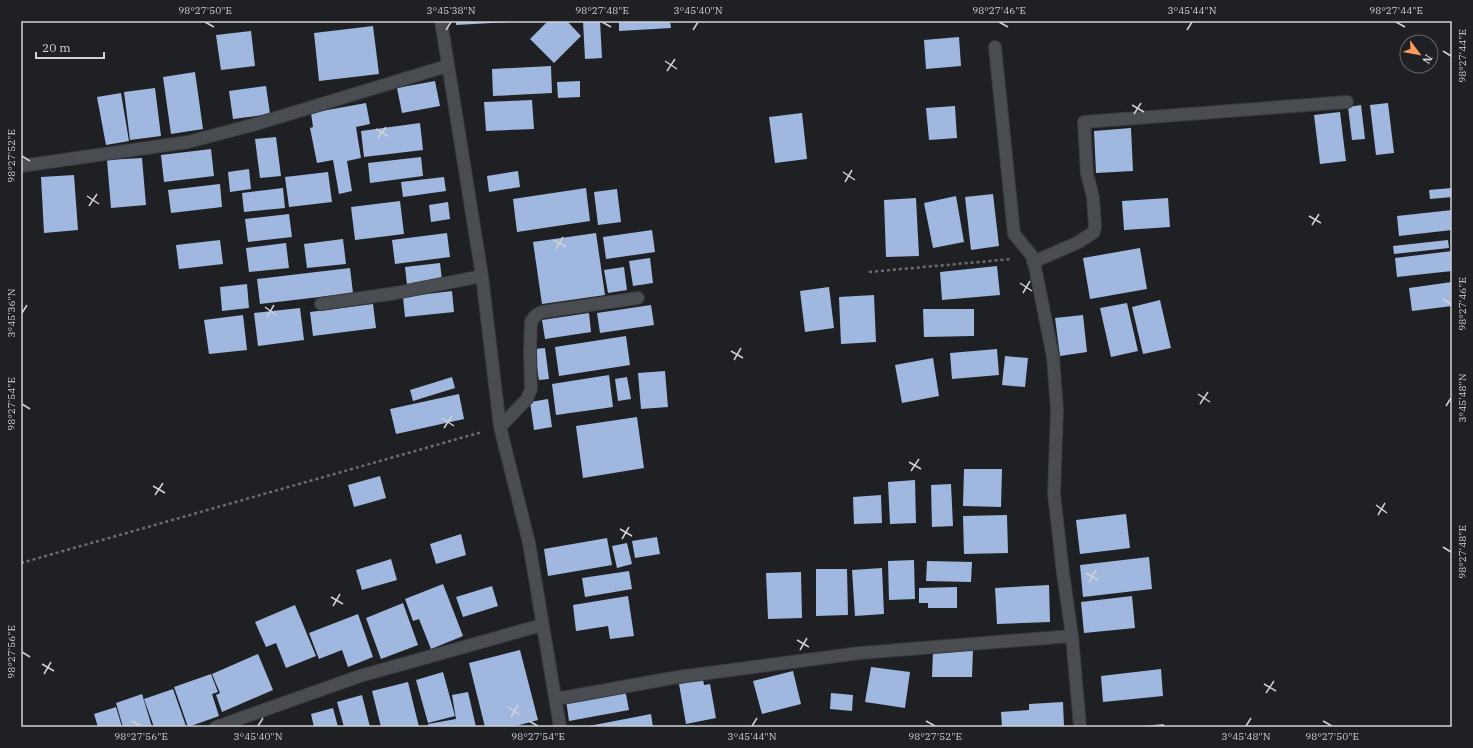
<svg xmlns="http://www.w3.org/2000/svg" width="1473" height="748" font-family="'IBM Plex Serif',serif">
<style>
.building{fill:#a0b8e0}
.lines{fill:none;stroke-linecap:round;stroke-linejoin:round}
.minor-casing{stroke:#383a3d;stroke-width:14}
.path{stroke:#6c6e71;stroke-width:2.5;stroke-dasharray:3 3;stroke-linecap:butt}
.minor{stroke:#494c50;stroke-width:12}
.ticks{fill:none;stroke:#d1d2d4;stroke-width:1.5}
.neatline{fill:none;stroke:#d1d2d4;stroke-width:1.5}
.ticks-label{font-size:10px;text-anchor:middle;fill:#d1d2d4}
</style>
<rect width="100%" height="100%" fill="#1e2024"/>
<path class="building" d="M456 21H510V22L456 25Z
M548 21H567L581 36 554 63 530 39Z
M583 21H600L602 58 585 59Z
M619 21H670L671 28 619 31Z
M373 26 379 74 319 81 314 33Z
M251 31 255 66 221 70 216 35Z
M959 37 961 66 926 69 924 40Z
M551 66 552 93 493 96 492 69Z
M195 72 203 129 171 134 163 77Z
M435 81 440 106 402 113 397 88Z
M580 81V97L558 98 557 82Z
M266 86 270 114 233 119 229 91Z
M155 88 161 136 130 140 124 92Z
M121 93 129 141 106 145 97 97Z
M532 100 534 129 486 131 484 102Z
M366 103 370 124 356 127 361 158 347 161 352 191 339 194 333 160 317 163 310 128 313 127 311 113Z
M1388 103 1394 153 1376 155 1370 105Z
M1361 105 1365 139 1352 140 1348 107Z
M955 106 957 138 929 140 926 108Z
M1340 112 1346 161 1320 164 1314 115Z
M802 113 807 159 775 163 769 117Z
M420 123 423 150 364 157 361 131Z
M1131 128 1133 171 1096 173 1094 131Z
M276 137 281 176 260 178 255 139Z
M211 149 214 176 164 182 161 155Z
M421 157 423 176 370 183 368 163Z
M142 158 146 205 111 208 107 160Z
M249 169 251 189 230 192 228 172Z
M518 171 520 187 489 192 487 176Z
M328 172 332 202 289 207 285 177Z
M74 175 78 230 44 233 41 177Z
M444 177 446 191 403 197 401 182Z
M220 184 222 207 171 213 168 190Z
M283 188 285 208 244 212 242 193Z
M586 188 590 221 517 232 513 199Z
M1452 188V197L1430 199 1429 190Z
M617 189 621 222 598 225 594 192Z
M993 194 999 246 971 250 965 197Z
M956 196 964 242 933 248 924 203Z
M916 198 919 256 886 257 884 200Z
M1168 198 1170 227 1124 230 1122 201Z
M400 201 404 234 355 240 351 207Z
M448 202 450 219 431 222 429 205Z
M1452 210V230L1399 236 1397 216Z
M289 214 292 237 248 242 245 219Z
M652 230 655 252 606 259 603 237Z
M447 233 450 257 395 264 392 240Z
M596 233 605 295 542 304 533 242Z
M343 239 346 264 307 268 304 244Z
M220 240 223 264 179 269 176 245Z
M1448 240 1449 248 1394 254 1393 246Z
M286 243 289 268 249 272 246 248Z
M1140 248 1147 289 1090 299 1083 258Z
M1452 251V271L1397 277 1395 258Z
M650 258 653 283 633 286 629 261Z
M440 263 442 280 407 285 405 267Z
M997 266 1000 295 942 300 940 272Z
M624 267 627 290 608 293 604 270Z
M350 268 353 293 260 304 257 279Z
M1452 282V306L1412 311 1409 288Z
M247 284 249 308 222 311 220 287Z
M829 287 834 328 805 332 800 291Z
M452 291 454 312 405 317 403 297Z
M874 295 876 342 841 344 839 297Z
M1160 300 1171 348 1143 354 1132 307Z
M1127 303 1138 351 1111 357 1100 308Z
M373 304 376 328 313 336 310 312Z
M651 305 654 325 600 333 597 313Z
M300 308 304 340 258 346 254 313Z
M923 309H974V336L924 337Z
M589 313 591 332 545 339 542 320Z
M243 315 247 350 209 354 204 320Z
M1083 315 1087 352 1060 356 1055 318Z
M626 336 630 365 559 376 555 347Z
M545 348 549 379 539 380 534 349Z
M997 349 999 375 952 379 950 353Z
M1005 356 1028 358 1025 387 1002 385Z
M933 358 939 396 902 403 895 365Z
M665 371 668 407 641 409 638 373Z
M609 375 613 407 556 415 552 384Z
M452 377 455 388 413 401 410 390Z
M627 377 631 399 618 401 615 379Z
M459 394 464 419 396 434 390 409Z
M548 399 552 427 534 430 530 402Z
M637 417 644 468 583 478 576 426Z
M964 469H1002L1001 507 963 506Z
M380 476 386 498 354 507 348 485Z
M915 480 916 523 890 524 888 482Z
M951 484 953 526 932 527 931 485Z
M881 495 882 523 854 524 853 497Z
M1126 514 1130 548 1080 554 1076 520Z
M1007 515 1008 553 964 554 963 516Z
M461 534 466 555 436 564 430 544Z
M657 537 660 554 635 558 632 541Z
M607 538 612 565 548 576 544 549Z
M627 543 632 564 617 568 612 546Z
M1149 557 1152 589 1083 597 1080 565Z
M391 559 397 580 362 590 356 570Z
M914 560 915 599 889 600 888 561Z
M927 561 972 562 971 582 926 581Z
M882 568 884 614 855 616 852 570Z
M816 569H847L848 615 816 616Z
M629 571 632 589 585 597 582 578Z
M801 572 802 618 768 619 766 573Z
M443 584 463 636 431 649 419 619 413 621 405 599Z
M1049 585 1050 622 997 624 995 588Z
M492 586 498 606 463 617 456 597Z
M957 587V608H928V603H919V588Z
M628 596 634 636 610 639 608 626 576 631 573 605Z
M1132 596 1135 628 1084 633 1081 602Z
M403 603 418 645 381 659 366 618Z
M295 605 316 656 286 668 276 643 266 647 255 622Z
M358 614 373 657 348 667 342 650 319 659 309 633Z
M520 650 538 720 512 727H485L469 663Z
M933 650H973L972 677H932Z
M258 654 273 690 222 712 216 695 220 693 212 674Z
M871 667 910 672 905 708 865 702Z
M1161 669 1163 696 1103 702 1101 676Z
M793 671 801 704 762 714 753 681Z
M443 672 455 716 428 723 416 680Z
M211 674 218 692 212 694 219 716 188 727 174 687Z
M703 679 704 685 710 684 716 718 686 724 679 684Z
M408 682 419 727H381L372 691Z
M173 689 186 726 154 727 144 699Z
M625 689 629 710 569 721 566 700Z
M468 692 476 727H429L428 724 456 719 452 695Z
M831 693 853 695 852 711 830 709Z
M142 694 152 727H123L116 703Z
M362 695 370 727H344L337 702Z
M1063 702 1064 727H1002L1001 712 1029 710V704Z
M116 707 122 727H98L94 714Z
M333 708 338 727H314L311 714Z
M651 714 653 727H589V726Z
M1164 724V727H1143V726Z"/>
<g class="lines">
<g class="minor-casing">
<path id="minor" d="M441 21 482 276 500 427 529 543 560 727
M995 47 1014 234 1033 257 1053 357 1057 410 1054 494 1063 573 1072 636 1080 727
M21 166 188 142 256 124 447 66
M1033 262 1077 243 1094 232 1095 227 1093 197 1087 174 1084 122 1347 102
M321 304 396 293 482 276
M500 427 527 399 531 389 530 352 531 322 535 316 542 312 638 298
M556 699 678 677 860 653 1072 636
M216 727 360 676 542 625"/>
</g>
<path class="path" d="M869 272 1012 259
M21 563 482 432"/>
<use href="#minor" class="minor"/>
</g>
<path class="ticks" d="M205 22 214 27M602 22 611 27M999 22 1008 27M1396 22 1405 27M446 30 451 22M693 30 698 22M1187 30 1192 22M1443 51 1451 56M665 61 677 69M667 71 675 59M1132 105 1144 112M1134 114 1141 103M376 129 388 136M378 138 386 127M22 156 30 161M843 172 855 180M845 182 852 170M87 196 99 204M89 206 97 194M1309 216 1321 223M1312 225 1319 214M554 240 566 247M556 249 563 237M1020 283 1032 291M1023 293 1030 281M1443 299 1451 304M265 307 276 315M22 313 27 305M267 317 274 305M731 351 743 358M734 360 741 348M1198 394 1210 402M22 404 30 409M1200 404 1208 392M1446 406 1451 398M442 418 454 426M444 428 452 416M909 462 921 469M911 471 919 459M153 486 165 493M155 495 163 483M1376 505 1387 513M1378 515 1385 503M620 529 632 536M622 539 629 527M1443 547 1451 552M1086 573 1098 580M1089 582 1096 570M331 597 343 604M333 606 340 594M797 640 809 647M800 650 807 638M22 652 30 657M42 664 54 671M44 674 51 662M1264 684 1276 691M1266 693 1274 681M508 707 520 715M511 717 518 705M132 721 141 726M529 721 538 726M926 721 935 726M1323 721 1332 726M258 726 263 718M752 726 757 718M1246 726 1251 718"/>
<rect width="1473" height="748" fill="none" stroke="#1e2024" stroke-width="44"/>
<g transform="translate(1419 54) rotate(122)"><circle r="19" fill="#1e2024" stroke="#66676a"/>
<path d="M0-3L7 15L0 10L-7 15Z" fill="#ff9b5a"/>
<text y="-6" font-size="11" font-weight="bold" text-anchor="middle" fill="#d1d2d4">N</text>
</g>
<path d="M36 52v6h68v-6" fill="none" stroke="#d1d2d4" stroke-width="2"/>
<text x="42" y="52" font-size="12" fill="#d1d2d4" stroke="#1e2024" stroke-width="3" paint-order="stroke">20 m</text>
<rect x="22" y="22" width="1429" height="704" class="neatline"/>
<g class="ticks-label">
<text x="205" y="14">98°27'50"E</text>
<text x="451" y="14">3°45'38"N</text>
<text x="602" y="14">98°27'48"E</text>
<text x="698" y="14">3°45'40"N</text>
<text x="999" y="14">98°27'46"E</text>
<text x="1192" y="14">3°45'44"N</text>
<text x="1396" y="14">98°27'44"E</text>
<text transform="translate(1462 56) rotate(-90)" y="4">98°27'44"E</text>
<text transform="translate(11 156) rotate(-90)" y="4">98°27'52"E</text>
<text transform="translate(1462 304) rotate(-90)" y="4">98°27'46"E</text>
<text transform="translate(11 313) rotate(-90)" y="4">3°45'36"N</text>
<text transform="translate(1462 398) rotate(-90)" y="4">3°45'48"N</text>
<text transform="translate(11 404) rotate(-90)" y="4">98°27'54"E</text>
<text transform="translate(1462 552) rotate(-90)" y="4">98°27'48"E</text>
<text transform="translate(11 652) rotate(-90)" y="4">98°27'56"E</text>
<text x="141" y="740">98°27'56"E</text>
<text x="258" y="740">3°45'40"N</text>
<text x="538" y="740">98°27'54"E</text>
<text x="752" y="740">3°45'44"N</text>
<text x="935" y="740">98°27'52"E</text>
<text x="1246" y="740">3°45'48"N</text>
<text x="1332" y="740">98°27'50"E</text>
</g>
</svg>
